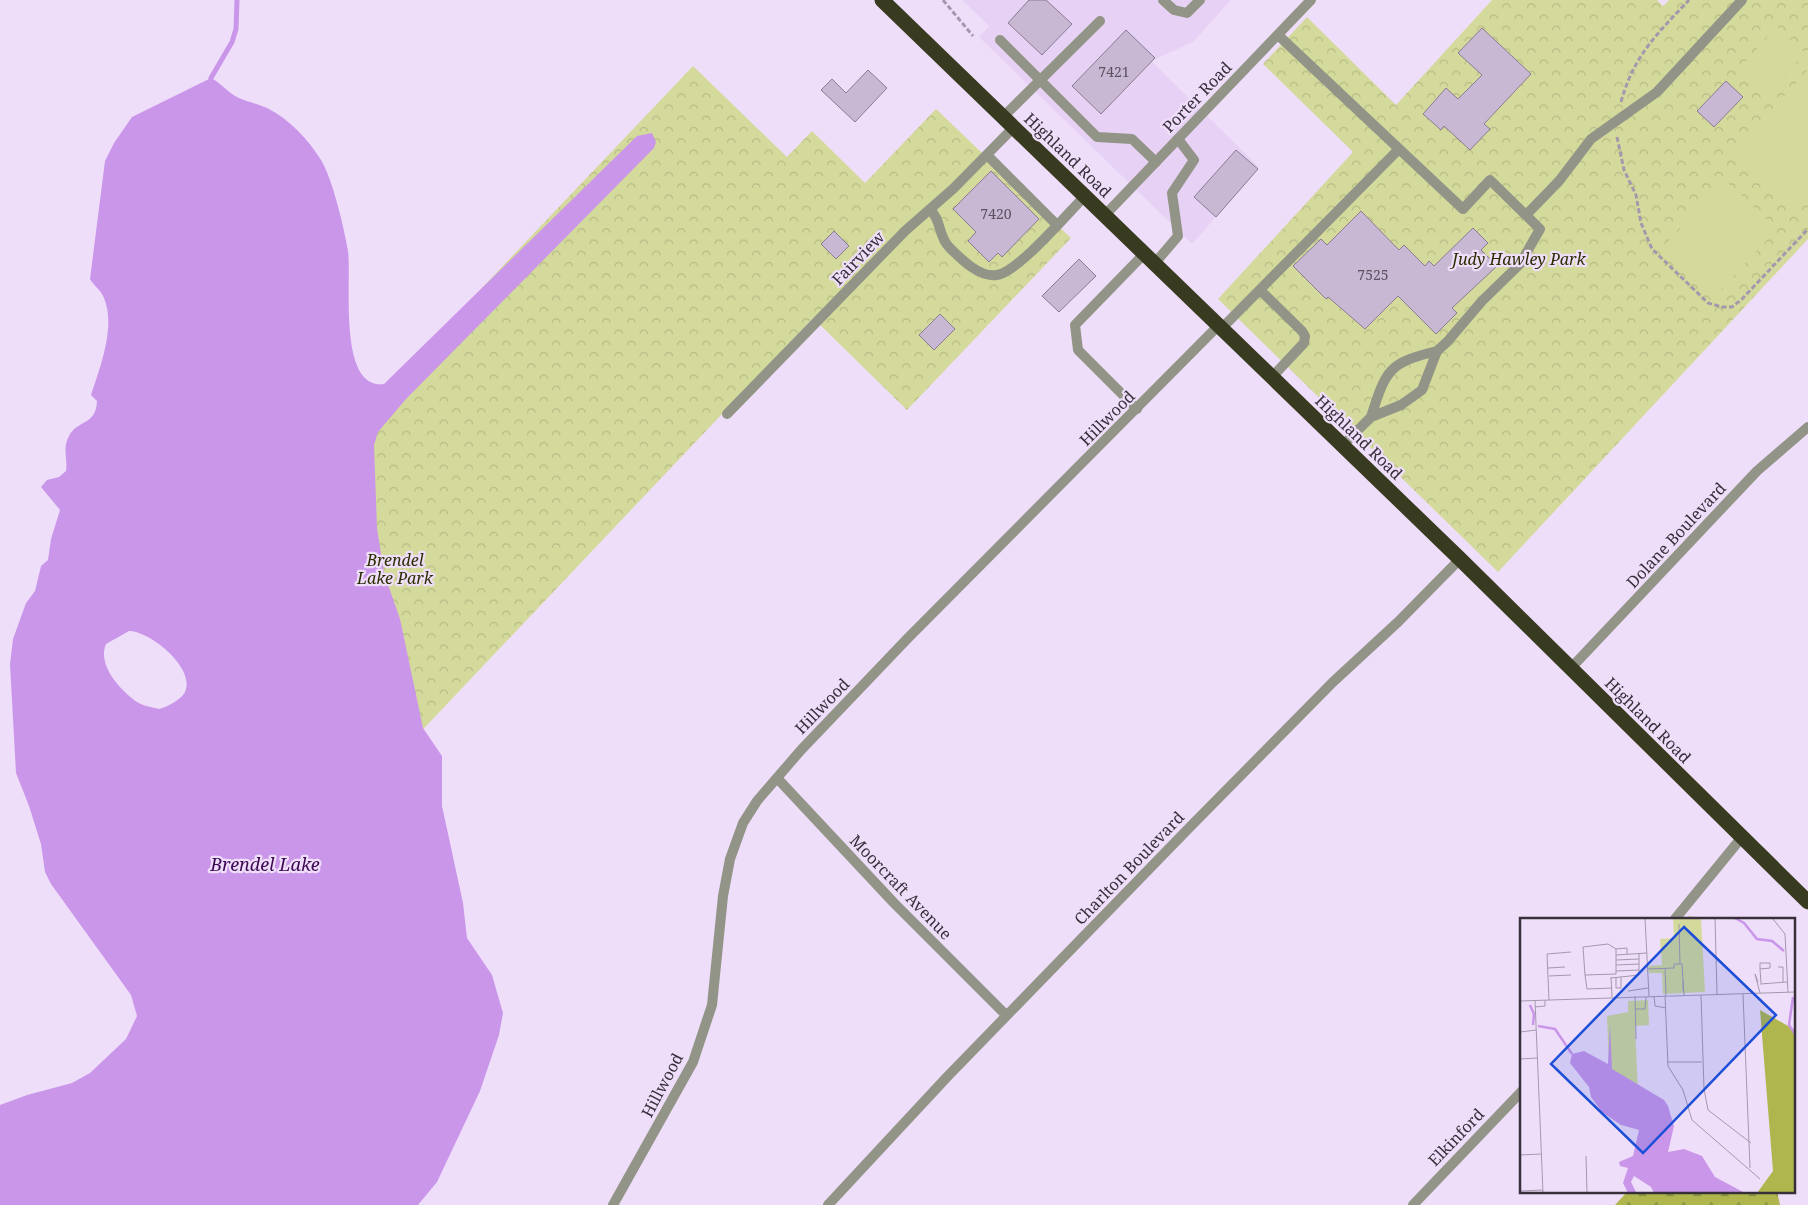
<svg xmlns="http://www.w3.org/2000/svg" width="1808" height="1205" font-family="'Noto Serif',serif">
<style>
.built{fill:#e7d1f4}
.forest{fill:url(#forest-firs)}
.park{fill:url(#park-crowns)}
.garden{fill:#d4da9b}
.water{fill:#ca96e9;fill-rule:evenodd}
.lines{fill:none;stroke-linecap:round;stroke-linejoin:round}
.stream{stroke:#ca96e9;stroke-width:5}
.building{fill:#c9b8d3;stroke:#8b7b94}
.path{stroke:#a598ad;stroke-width:3;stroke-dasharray:5 2.5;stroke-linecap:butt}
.lane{stroke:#929487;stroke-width:10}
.street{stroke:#929487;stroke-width:10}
.highway{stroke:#393b20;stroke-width:15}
.labels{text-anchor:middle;stroke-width:4.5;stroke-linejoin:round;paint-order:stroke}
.number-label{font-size:14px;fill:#5c5261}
.street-label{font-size:16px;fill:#37303b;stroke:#efdefa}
.park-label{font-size:16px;font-style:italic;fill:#2b2d00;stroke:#efdefa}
.water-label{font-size:18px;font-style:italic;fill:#3d0854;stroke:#efdefa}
.inset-river{fill:none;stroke:#ca96e9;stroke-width:2.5}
.inset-road{fill:none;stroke:#a598ae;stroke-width:1}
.view{fill:#1d4ed8;fill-opacity:0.15;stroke:#1d4ed8;stroke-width:2.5}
.inset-edge{fill:none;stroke:#37303b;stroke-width:2.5}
</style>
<defs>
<pattern id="forest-firs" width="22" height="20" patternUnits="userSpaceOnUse" patternTransform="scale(1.25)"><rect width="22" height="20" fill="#afb64d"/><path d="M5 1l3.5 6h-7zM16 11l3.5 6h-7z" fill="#8f9441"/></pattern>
<pattern id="park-crowns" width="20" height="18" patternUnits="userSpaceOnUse" patternTransform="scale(1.25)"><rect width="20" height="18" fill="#d4da9b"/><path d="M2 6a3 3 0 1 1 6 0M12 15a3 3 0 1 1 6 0" fill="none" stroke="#b7bb86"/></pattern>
</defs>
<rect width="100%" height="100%" fill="#efdefa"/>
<path class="built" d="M962 0H1231L1193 42 1151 61 1259 167 1258 169 1192 244 979 37 989 26Z"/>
<path class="forest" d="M1628 1191H1777L1780 1205H1615Z"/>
<path class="park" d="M1492 0H1657L1663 6 1669 0H1808V239L1498 572 1218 299 1353 152 1263 64 1307 17 1396 105Z
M693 66 787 157 812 131 865 183 936 109 1071 238 907 410 813 318 375 780 187 598Z"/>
<path class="garden" d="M1777 27 1805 53 1763 98 1736 72Z
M1808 70V198L1794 213 1731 154Z
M1726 181 1777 229 1713 298 1661 249Z"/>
<path class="water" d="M211 78C221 83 228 93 239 98 248 102 258 104 267 108 289 119 308 139 321 160 333 180 344 228 348 251 352 279 337 390 384 384L637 136 652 133 656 142 654 148 406 399 378 432 374 445 377 528 384 573 400 619 423 728 442 756V806L463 903 467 938 492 975 503 1013 499 1035 480 1091 437 1182 418 1205H0V1105L27 1095 72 1083 90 1073 126 1039 137 1016 131 995 51 884 45 872 41 844 29 806 16 773 10 664 13 639 26 603 35 591 41 566 48 560 51 539 60 510 41 487 47 480 59 477 66 471C68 459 62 448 69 436 78 419 96 426 97 401L91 395C100 367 116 327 104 298 101 290 94 286 90 279L105 161 114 143 132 117ZM129 631C150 631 196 668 185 692 181 700 167 707 159 709 152 707 143 706 137 702 120 690 97 665 106 644Z"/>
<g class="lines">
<path class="stream" d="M211 78 232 42 236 29 237 0"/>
</g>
<path class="building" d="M1029 0H1046L1072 24 1042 55 1008 23Z
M1482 28 1531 74 1484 124 1490 129 1470 150 1444 126 1441 130 1423 114 1446 88 1458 99 1482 75 1458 53Z
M1126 30 1155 58 1101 114 1072 86Z
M868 70 887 88 855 122 821 90 832 79 846 93Z
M1726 81 1743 97 1714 127 1697 111Z
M1236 150 1258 169 1216 217 1194 197Z
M991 171 1039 219 1002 257 998 253 989 262 968 241 976 232 953 209Z
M1361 211 1399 250 1404 245 1425 266 1429 261 1434 266 1473 228 1488 243 1481 250 1497 266 1452 308 1457 313 1436 334 1398 296 1365 329 1328 297 1326 299 1293 266 1321 239 1327 245Z
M834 231 849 246 836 259 821 244Z
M1079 259 1096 276 1059 312 1042 296Z
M940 314 955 329 934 350 919 335Z"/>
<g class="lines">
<path class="path" d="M943 0 973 36
M1621 102C1634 55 1657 34 1689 0
M1617 137 1624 170 1636 195 1641 223 1652 249 1708 303 1722 307H1732L1742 299 1808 229"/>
<path class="lane" d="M1163 0 1174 10 1187 13 1200 0
M1278 35 1463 209 1490 180 1540 229 1520 264 1482 301 1447 342 1437 351
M1000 40 1097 137 1132 139 1156 162
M1003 117 1100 21
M987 155 1057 225
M930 210C941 218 938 236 949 247 960 258 979 278 997 275 1018 272 1068 213 1085 196
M1526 215 1559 181 1591 139 1657 92 1742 0
M1155 263 1178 236 1172 193 1194 160 1178 139
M1260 290 1302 331 1305 336 1304 343 1272 377
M1222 328 1399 149
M1137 409 1078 350 1075 325 1145 253
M1343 445 1371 417 1401 405 1422 390 1437 351C1388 363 1386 370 1371 417"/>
<path class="street" d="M1105 215 1311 0
M727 414 905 231 954 188 1014 127
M1571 668 1757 471 1808 427
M777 778 894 903 1006 1015
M1675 919 1742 837
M613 1205 693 1062 712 1005 723 896 730 859 743 823 757 801 801 750 908 638 1219 325
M828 1205 947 1077 1188 829 1333 682 1398 622 1460 559
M1413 1205 1522 1091"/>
<path class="highway" d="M882 0 1460 559 1808 902"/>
</g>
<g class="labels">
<g class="number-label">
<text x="1114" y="77">7421</text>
<text x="996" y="219">7420</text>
<text x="1373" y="280">7525</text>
</g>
<g class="street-label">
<text transform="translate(1197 97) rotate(-46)" y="6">Porter Road</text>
<text transform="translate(1068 155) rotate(44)" y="6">Highland Road</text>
<text transform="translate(858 258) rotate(-46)" y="6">Fairview</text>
<text transform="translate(1107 418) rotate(-45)" y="6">Hillwood</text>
<text transform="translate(1359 437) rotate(44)" y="6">Highland Road</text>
<text transform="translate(1676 535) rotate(-47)" y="6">Dolane Boulevard</text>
<text transform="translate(822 706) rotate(-46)" y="6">Hillwood</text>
<text transform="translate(1648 720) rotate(45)" y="6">Highland Road</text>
<text transform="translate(1129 868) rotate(-46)" y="6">Charlton Boulevard</text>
<text transform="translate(901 887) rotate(46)" y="6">Moorcraft Avenue</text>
<text transform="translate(662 1085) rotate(-62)" y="6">Hillwood</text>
<text transform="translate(1456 1137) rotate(-46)" y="6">Elkinford</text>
</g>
<g class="park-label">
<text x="1519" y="265">Judy Hawley Park</text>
<text x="395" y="566">Brendel<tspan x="395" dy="18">Lake Park</tspan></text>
</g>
<g class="water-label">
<text x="265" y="871">Brendel Lake</text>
</g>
</g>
<g transform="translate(1520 918)">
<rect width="275" height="275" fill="#efdefa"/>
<path d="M240 92 275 112V275H237L253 253Z" fill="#afb64d"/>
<path d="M153 0H181L185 74 143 76 142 55H129L128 48 142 47 140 21 154 20ZM128 82 129 107 115 108 118 175 90 176 87 98 108 94V83Z" fill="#d4da9b"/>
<path d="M164 4a6 6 0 1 1 12 0a6 6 0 1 1-12 0ZM167 18a7 7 0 1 1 14 0a7 7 0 1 1-14 0Z" fill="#d4da9b"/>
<path d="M90 107 92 151 144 182 148 188 154 208 148 234 164 231 182 238 195 259 225 275H134L131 269 114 258 111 264 116 274 130 275H108L103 265 108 250 100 248 99 244 113 238 119 212 101 207 82 194 71 179 69 169 50 145 52 136 64 133 88 146Z" fill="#ca96e9"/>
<path class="inset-river" d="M215 0 224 5 237 21 252 23 264 33M273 79 269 107 275 116M10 87 14 96 13 107M18 108 35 111 52 136"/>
<path class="inset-road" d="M125 0 129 78M195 0 197 76M253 1 265 16 268 74M159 6 160 46M96 37 127 35M96 42 119 41M96 47 119 46M258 49H263V64M28 50 45 49M128 51 154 50V46H162L163 63M145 51 146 77M240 51V45H250V50L240 51 241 65M96 53 119 52M65 57 63 29 88 26 96 31 107 30V36M29 58 51 57M91 59 92 79M96 59V70H101V59M91 60 119 57V35M238 64 235 56 240 75M240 66 267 64M92 70 67 71 65 57 96 56V31M108 73 128 70M163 73V63L164 77M223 76 230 250M145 77 148 148 163 172 172 202 240 261M181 77 184 171 188 192 231 225M115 78 116 121M134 78 135 88 146 90M15 82 23 275M29 82 27 36 51 34M0 83 275 74M15 89 25 88V82M115 91H125L126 79M0 114 16 112M0 141 17 140M147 144H182M0 237 21 236M66 238 67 275M0 273 23 272"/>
<path class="view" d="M164 9 256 97 123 235 31 146Z"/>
<rect width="275" height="275" class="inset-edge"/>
</g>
</svg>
